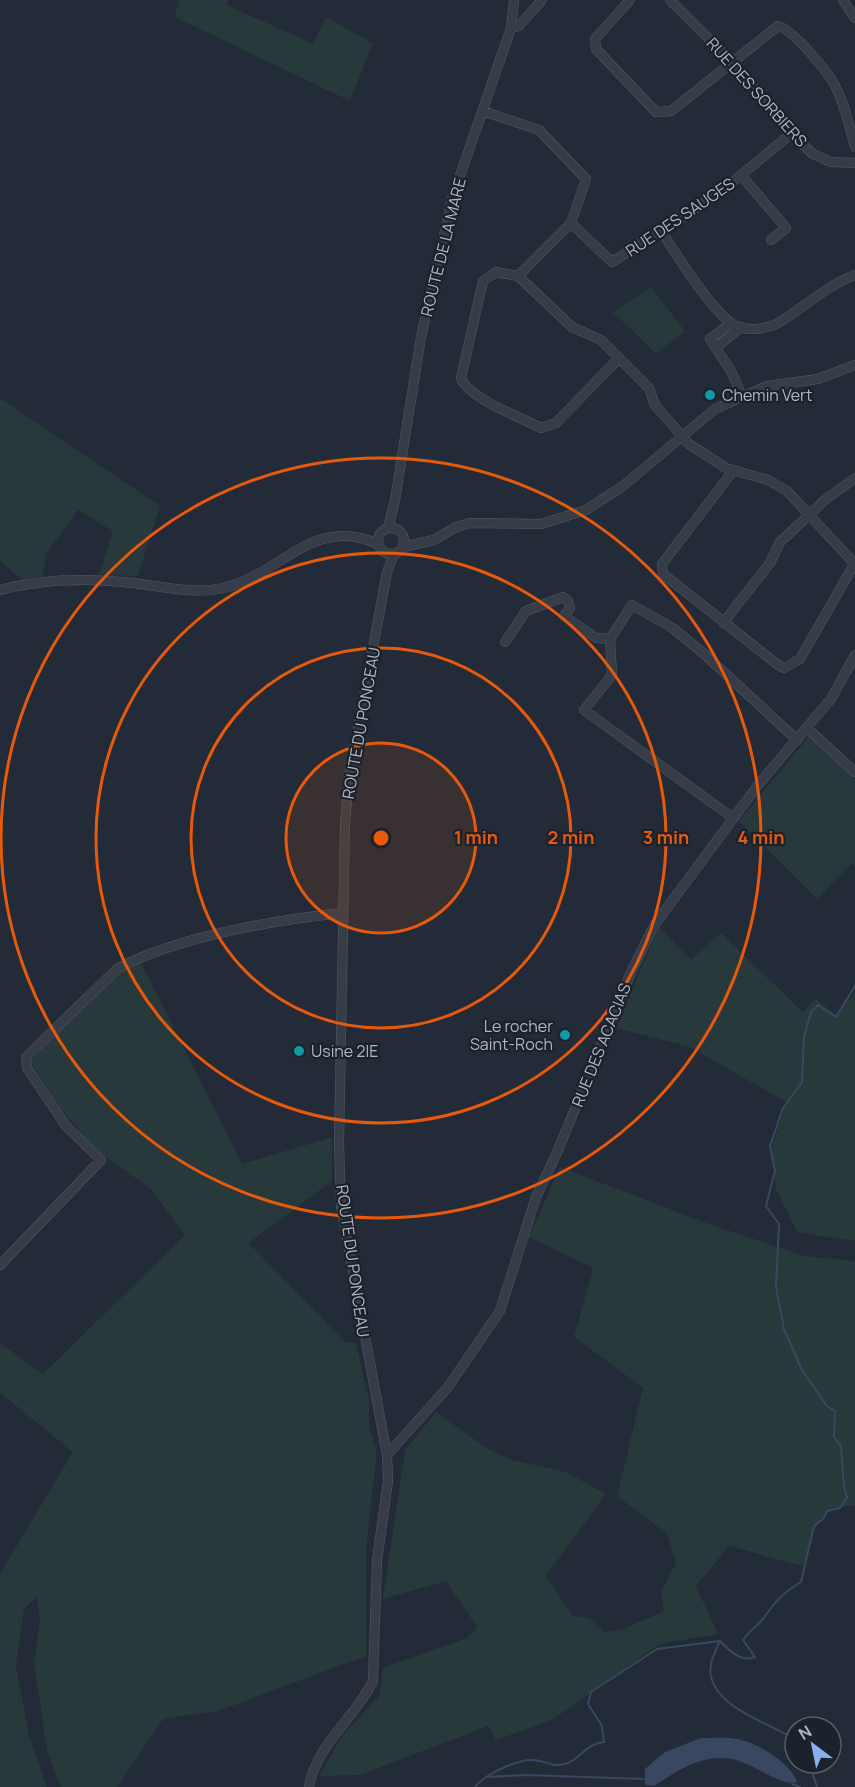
<svg xmlns="http://www.w3.org/2000/svg" width="855" height="1787" font-family="Manrope,sans-serif">
<style>
.green{fill:#27393a}
.water{fill:#394860}
.lines{fill:none;stroke-linecap:round;stroke-linejoin:round}
.stream{stroke:#394860;stroke-width:2}
.minor-casing{stroke:#535a65;stroke-width:10}
.minor{stroke:#363d48;stroke-width:9}
.ring{fill:none;stroke:#e8590c;stroke-width:3}
.culture-dot{fill:#0f9aa8;stroke:#1b222c;stroke-width:2}
.labels{text-anchor:middle;stroke-width:4.5;stroke-linejoin:round;paint-order:stroke}
.street-label{font-size:16px;fill:#b0b7c4;stroke:#1b222c}
.poi-label{font-size:16px;fill:#b0b7c4;stroke:#1b222c;text-anchor:start}
.centre{fill:#e8590c;stroke:#1b222c;stroke-width:3}
.ring-label{font-size:18px;text-anchor:middle;font-weight:bold;fill:#e8590c;stroke:#1b222c;stroke-width:4.5;stroke-linejoin:round;paint-order:stroke}
</style>
<rect width="100%" height="100%" fill="#222b37"/>
<path class="green" d="M179 0H229L227 5 313 44 326 17 373 43 350 101 175 17Z
M651 287 685 331 656 354 613 312Z
M0 398 160 506 138 576 99 575 113 531 78 510 47 553 42 576 22 580 0 561Z
M810 735 855 779V867L851 864 817 899 739 821Z
M659 927 691 960 721 933 803 1012 815 998 836 1015 855 992V1241L797 1232 776 1189 771 1152 786 1102 690 1047 616 1028Z
M140 961 242 1164 332 1137V1181L249 1243 345 1342 356 1343 369 1401V1427L377 1452 366 1548V1656L218 1711 163 1719 117 1787H61L47 1750 34 1663 40 1620 37 1597 24 1609 16 1666 29 1735 47 1787H0V1574L73 1452 0 1393V1343L43 1374 185 1235 151 1189 96 1150 61 1109 30 1061 117 974Z
M560 1167 709 1224 805 1256 855 1261V1506C815 1504 814 1534 803 1566L729 1546 696 1586 718 1634 660 1644 552 1720 496 1740 488 1726 360 1775 319 1776 342 1736 380 1695 383 1668 467 1638 477 1627 446 1581 383 1599 405 1450 436 1412 488 1449 513 1460 566 1472 606 1494 546 1576 573 1616 589 1618 604 1632 621 1630 664 1611 661 1591 676 1563 667 1534 617 1496 643 1388 574 1337 593 1268 529 1237Z"/>
<path class="water" d="M701 1738C713 1738 727 1737 738 1739 759 1744 790 1762 797 1782 782 1787 755 1765 736 1760 704 1752 679 1770 654 1786L645 1785V1769L665 1752Z"/>
<g class="lines">
<path class="stream" d="M720 1641C715 1652 708 1665 711 1677 719 1710 771 1723 795 1740
M809 1763 817 1787
M486 1777 526 1775 644 1779
M792 1784 800 1787
M475 1787C484 1775 517 1759 533 1760 545 1760 552 1768 565 1764 581 1760 584 1744 604 1742L602 1726 588 1704 591 1692 657 1649 720 1641C729 1650 741 1663 755 1657L743 1640C749 1632 757 1626 763 1619 776 1601 781 1594 801 1582L814 1526 823 1519 827 1511 840 1508 847 1497 844 1487 841 1446 834 1437 835 1411 827 1406 802 1370 784 1329 776 1287 779 1224 766 1206 775 1171 770 1146 783 1108 802 1082 804 1037 811 1012 818 1005 836 1017 855 986"/>
<g class="minor-casing">
<path id="minor" d="M630 0 595 39 596 49 656 112 671 111 778 26C794 30 832 76 838 92 846 109 850 129 855 147
M670 0 731 61 791 134 813 154 831 162 855 163
M843 0 855 18
M511 28 519 26 542 0
M483 111 539 130 586 179 571 223 518 276
M741 175 786 228 771 240
M571 223 612 262 719 193 791 134
M661 231C678 256 708 306 731 323 744 333 768 329 780 322 806 306 826 286 855 275
M731 323 710 339 731 371 742 396
M716 347 741 327
M619 358 556 423 541 428C521 417 469 399 461 378L483 281 496 272 518 276 572 327 601 340 649 388 655 405 689 444 726 468 768 480 787 491 855 564
M733 471 662 564 663 574 778 665 784 668 800 659 855 563
M378 541a13 13 0 1 1 26 0a13 13 0 1 1-26 0Z
M388 528 395 500 421 337 452 199 511 28 514 0
M403 547 434 540 454 528 469 523 541 524 586 510 623 486 715 409 767 386 818 379 855 365
M0 590C42 579 90 578 132 583 162 586 193 595 223 588 280 576 312 514 378 544
M723 623 770 563 780 542 826 499 855 478
M505 642 526 611 563 597 568 601 570 608 564 616 596 638 610 639
M807 728 855 772
M733 818 584 710 612 675 610 639 632 605 671 627 702 652 797 740
M0 1265 101 1160 66 1126 27 1068 26 1057 118 968C181 936 274 920 343 913
M387 1455 448 1387 500 1311 536 1197 556 1155 632 970 655 924 758 785 831 699 855 655
M309 1787C316 1745 355 1718 373 1681L377 1560 388 1481 387 1455 341 1206 339 1143 345 824 349 777 387 572 394 554"/>
</g>
<use href="#minor" class="minor"/>
</g>
<circle cx="381" cy="838" r="95" fill="#e8590c" fill-opacity=".12"/>
<g class="ring">
<circle cx="381" cy="838" r="95"/>
<circle cx="381" cy="838" r="190"/>
<circle cx="381" cy="838" r="285"/>
<circle cx="381" cy="838" r="380"/>
</g>
<g class="culture-dot">
<circle cx="710" cy="395" r="6"/>
<circle cx="565" cy="1035" r="6"/>
<circle cx="299" cy="1051" r="6"/>
</g>
<g class="labels">
<g class="street-label">
<text transform="translate(757 92) rotate(48)" y="6">RUE DES SORBIERS</text>
<text transform="translate(680 217) rotate(-34)" y="6">RUE DES SAUGES</text>
<text transform="translate(443 247) rotate(-76)" y="6">ROUTE DE LA MARE</text>
<text transform="translate(361 723) rotate(-80)" y="6">ROUTE DU PONCEAU</text>
<text transform="translate(601 1045) rotate(-68)" y="6">RUE DES ACACIAS</text>
<text transform="translate(353 1261) rotate(82)" y="6">ROUTE DU PONCEAU</text>
</g>
<g class="poi-label">
<text x="722" y="401">Chemin Vert</text>
<text x="553" y="1032" text-anchor="end">Le rocher<tspan x="553" dy="18">Saint-Roch</tspan></text>
<text x="311" y="1057">Usine 2IE</text>
</g>
</g>
<circle cx="381" cy="838" r="9" class="centre"/>
<g class="ring-label">
<text x="476" y="844">1 min</text>
<text x="571" y="844">2 min</text>
<text x="666" y="844">3 min</text>
<text x="761" y="844">4 min</text>
</g>
<g transform="translate(813 1745) rotate(328)"><circle r="28" fill="#1b222c" stroke="#575e69" stroke-width="1.5"/>
<path d="M0-4.5L10 22L0 15L-10 22Z" fill="#89aef0"/>
<text y="-9" font-size="16" font-weight="bold" text-anchor="middle" fill="#b0b7c4">N</text>
</g>
</svg>
